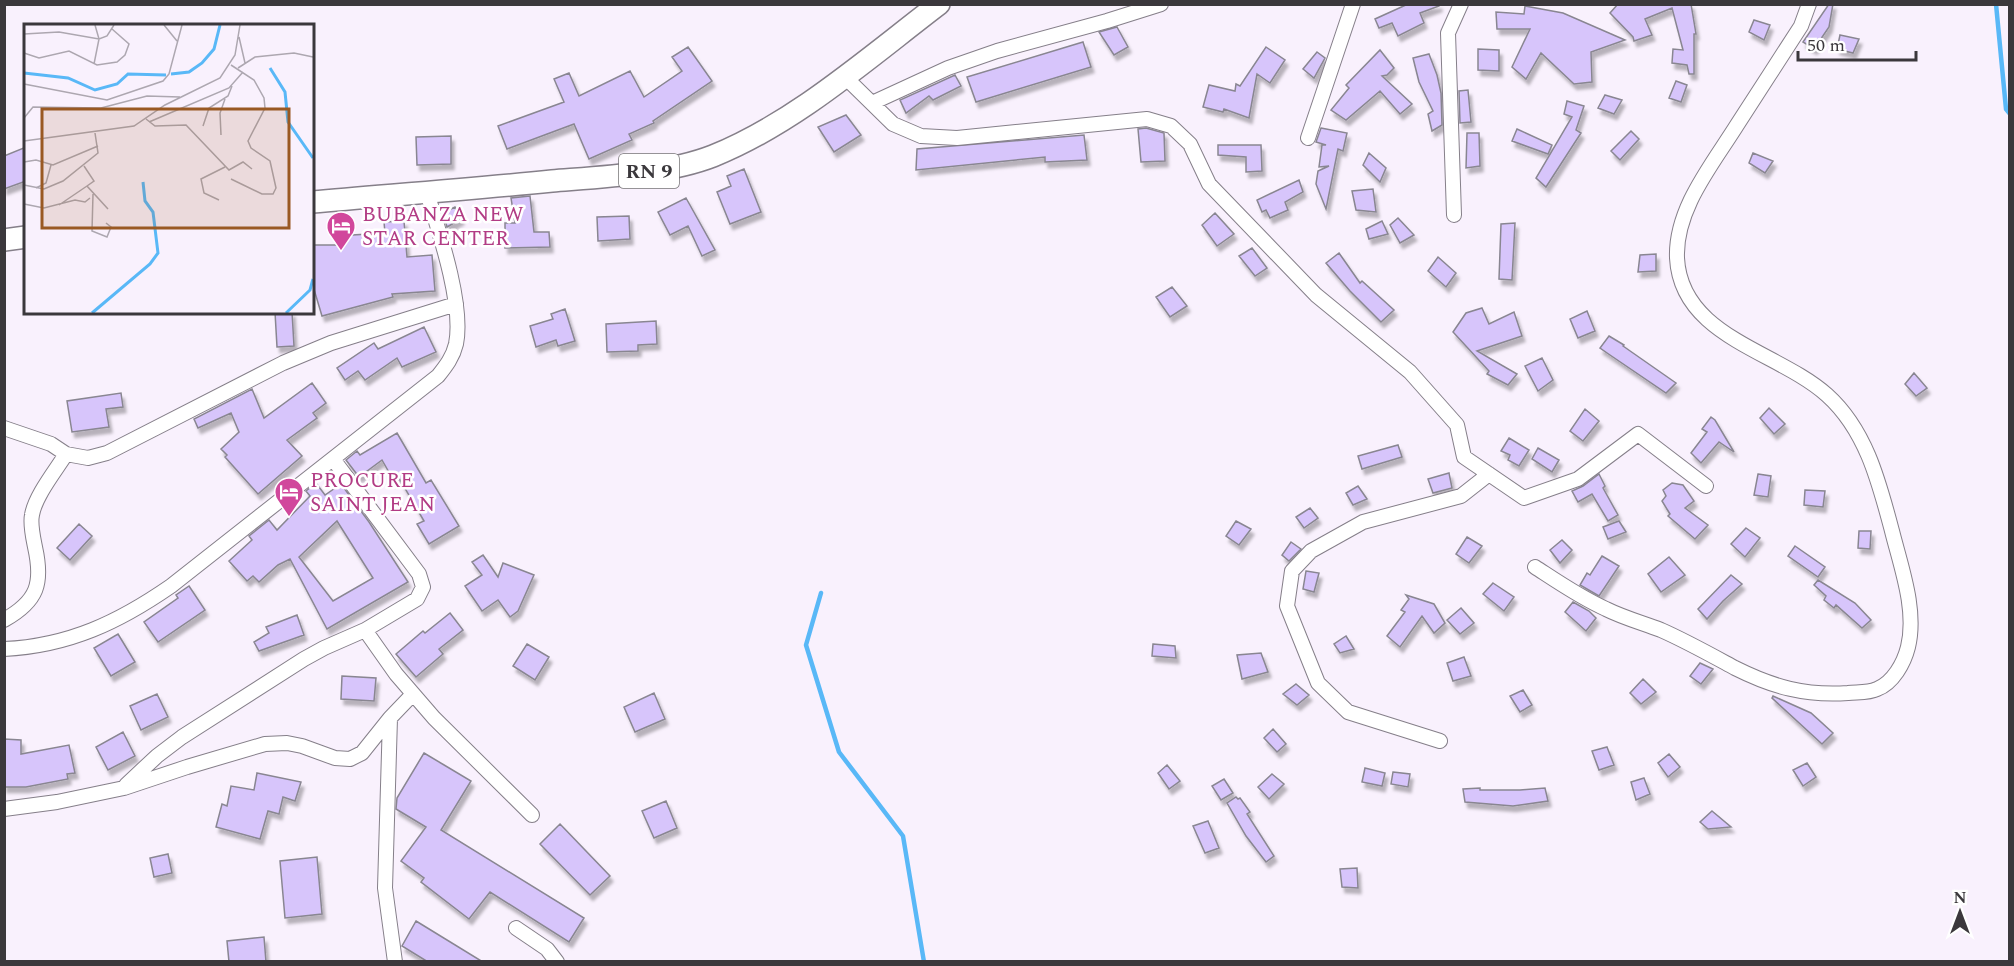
<svg xmlns="http://www.w3.org/2000/svg" width="2014" height="966" font-family="Spectral,serif">
<style>
.lines{fill:none;stroke-linecap:round;stroke-linejoin:round}
.stream{stroke:#59b8f7;stroke-width:4.5}
.building{fill:#d7c5fb;stroke:#898691;stroke-width:1.5;fill-rule:evenodd;filter:url(#shadow)}
.minor-casing{stroke:#857f89;stroke-width:16}
.primary-casing{stroke:#857f89;stroke-width:24}
.minor{stroke:#fff;stroke-width:14}
.primary{stroke:#fff;stroke-width:21}
.labels{text-anchor:middle;stroke-width:5;stroke-linejoin:round;paint-order:stroke}
.shield{fill:#fff;stroke:#767476;stroke-width:1.5}
.shield-label{font-size:20px;font-weight:bold;fill:#3b383c}
.hotel-label{font-size:21px;fill:#b23c85;stroke:#fff;text-anchor:start}
.inset-river{fill:none;stroke:#59b8f7;stroke-width:3}
.inset-road{fill:none;stroke:#ada7b0;stroke-width:1.5}
.view{fill:#995923;fill-opacity:0.15;stroke:#995923;stroke-width:3}
.inset-edge{fill:none;stroke:#3b383c;stroke-width:3}
</style>
<defs>
<filter id="shadow"><feDropShadow dx="3" dy="5.5" stdDeviation="1.5" flood-color="#0004"/></filter>
</defs>
<rect width="100%" height="100%" fill="#f9f1fd"/>
<g class="lines">
<path class="stream" d="M1996 4 2006 109 2010 114
M821 593 806 645 839 752 903 836 924 962"/>
</g>
<path class="building" d="M1408 4H1439V6L1420 13 1424 23 1398 36 1392 23 1379 28 1375 19Z
M1618 4H1691L1696 34H1694V74H1689L1687 65 1672 63 1673 49 1683 50 1672 8 1645 19 1652 35 1634 41 1633 37 1610 13Z
M1829 4H1833L1829 27 1814 49 1803 42Z
M1525 6 1563 13 1625 40 1591 52 1592 82 1574 84 1541 53 1526 79 1512 67 1530 29H1497L1496 12 1524 14Z
M1754 20 1770 25 1764 40 1749 32Z
M1117 27 1128 47 1114 55 1099 32Z
M1840 35 1859 39 1853 53 1837 49Z
M1083 42 1091 67 976 102 967 77Z
M688 47 712 81 653 121 654 123 629 134 632 140 589 159 574 124 507 149 498 126 564 102 554 79 569 73 579 96 630 71 644 97 682 71 672 57Z
M1266 47 1285 60 1270 83 1257 74 1249 118 1224 109 1223 112 1203 107 1209 85 1235 91 1236 84 1240 86Z
M1478 49 1499 50V71L1478 70Z
M1380 50 1394 68 1387 75 1382 76 1412 104 1400 114 1380 91 1346 120 1331 110 1349 88 1346 85Z
M1317 52 1325 58 1314 78 1303 69Z
M1429 54 1437 75 1441 93 1442 125 1432 131 1428 114 1433 111 1419 82 1413 58Z
M955 75 961 86 933 100 929 96 906 113 900 100Z
M1676 81 1687 85 1681 102 1669 98Z
M1468 90 1471 122 1460 123 1459 91Z
M1605 95 1622 100 1614 114 1598 108Z
M1567 101 1584 106 1576 130 1581 133 1546 187 1536 178 1572 117 1564 114Z
M846 115 861 135 834 152 818 127Z
M1146 128 1164 133 1165 161 1141 162 1138 129Z
M1321 128 1347 133 1343 151 1338 149 1326 209 1316 184 1318 171 1329 166 1319 167 1322 145H1326L1316 142Z
M1517 129 1552 145 1548 154 1512 141Z
M1631 131 1639 139 1620 160 1611 151Z
M1467 133H1479L1480 166 1466 168Z
M1084 135 1087 160 1045 162V157L916 170 917 149Z
M451 136V164L417 165 416 137Z
M1218 145H1261L1262 171 1246 172V157L1218 155Z
M26 147V181L4 189V156Z
M1369 153 1386 168 1380 182 1363 165Z
M1753 153 1773 161 1765 173 1749 163Z
M744 169 761 212 730 224 717 192 731 186 727 176Z
M1299 180 1303 192 1285 202 1288 210 1270 218 1266 210 1262 212 1257 200Z
M1373 189 1376 212 1356 210 1352 191Z
M530 196 534 232H549L550 247 505 248V223H515L511 198Z
M686 198 715 250 702 256 688 226 670 235 658 212Z
M455 207 461 219 447 227 443 213Z
M1215 213 1234 234 1217 246 1202 225Z
M629 216 630 239 598 241 597 217Z
M1398 218 1414 235 1400 243 1390 225Z
M404 221 407 257 432 255 435 291 392 294 393 297 322 316 313 286 312 245H337L336 236 385 233 384 222Z
M1382 221 1388 234 1369 239 1366 229Z
M1515 223 1512 280 1499 279 1501 224Z
M1252 248 1267 268 1255 276 1239 256Z
M1339 253 1360 283 1362 281 1394 310 1381 322 1350 291 1326 263Z
M1656 254V271L1638 272 1640 255Z
M1438 257 1456 273 1446 287 1428 271Z
M1172 287 1187 306 1170 317 1156 297Z
M1482 308 1489 324 1514 312 1522 336 1477 351 1517 374 1508 385 1487 374 1489 371 1453 332 1466 313Z
M565 309 575 341 558 346 556 340 536 347 530 326 553 319 551 314Z
M1587 311 1595 331 1578 338 1570 319Z
M275 312H292L294 346 277 347Z
M656 321 657 344 638 345V351L607 352 606 324Z
M424 327 436 352 402 367 397 358 365 380 358 371 345 380 337 368 374 343 378 349Z
M1609 336 1624 345 1623 346 1676 383 1666 393 1610 355 1600 348Z
M1542 358 1553 380 1538 391 1525 366Z
M1914 373 1927 388 1916 396 1905 384Z
M312 383 326 403 313 413 317 418 287 440 302 456 258 494 225 457 227 455 221 449 239 432 231 413 198 428 194 419 252 389 264 418Z
M121 393 123 407 106 409 109 427 72 432 67 401Z
M1769 408 1785 424 1774 434 1760 418Z
M1585 409 1599 421 1583 441 1570 431Z
M1711 417 1715 420 1734 452 1719 442 1701 463 1691 453 1707 432 1702 429Z
M397 433 426 483 431 480 459 526 429 544 417 524 424 521 399 478 394 481 382 460 359 477 346 460 357 451 360 455Z
M1509 438 1529 450 1519 466 1508 460 1510 455 1501 451Z
M1398 445 1402 457 1362 469 1358 456Z
M1538 448 1559 460 1552 472 1532 459Z
M1449 473 1452 488 1433 493 1428 479Z
M1599 474 1605 486 1603 488 1618 515 1608 521 1592 494 1578 502 1572 491 1583 486Z
M1758 474 1771 476 1768 497 1754 495Z
M316 483 325 495 341 484 369 522 408 582 327 629 290 559 278 565 259 582 253 576 247 581 229 561 252 540 249 536 269 520 277 530 310 496 306 491ZM337 521 373 578 333 601 299 557Z
M1672 483 1683 485 1694 501 1685 508 1708 525 1695 539 1668 516 1670 514 1662 501 1666 496 1663 490Z
M1358 486 1367 499 1353 505 1346 493Z
M1805 490 1825 491 1823 507 1804 505Z
M1310 508 1318 518 1304 528 1296 517Z
M1236 521 1251 529 1239 545 1226 536Z
M1619 521 1626 532 1608 539 1603 527Z
M79 524 92 536 70 560 57 548Z
M1746 528 1760 538 1745 557 1731 544Z
M1859 531H1871L1870 549 1858 548Z
M1467 537 1482 546 1469 563 1456 554Z
M1562 540 1572 550 1560 563 1550 550Z
M1291 542 1301 549 1289 561 1282 555Z
M1795 546 1825 567 1818 577 1788 556Z
M483 555 498 577 503 563 534 575 518 611 510 617 498 600 482 611 465 586 482 575 472 562Z
M1602 556 1619 566 1599 596 1580 585 1587 573 1590 575Z
M1669 557 1685 575 1661 592 1648 574Z
M1306 571 1319 573 1314 592 1303 589Z
M1731 575 1742 584 1723 601 1707 619 1698 609Z
M1818 580 1855 603 1871 620 1862 628 1836 605 1834 608 1824 600 1826 596 1814 585Z
M1493 583 1514 597 1504 611 1483 594Z
M189 586 205 610 158 642 144 622 178 598 176 595Z
M1406 595 1434 604 1445 623 1434 633 1422 616 1400 647 1387 636 1405 612 1401 610 1409 599Z
M1573 602 1589 611 1596 618 1586 631 1565 612Z
M1461 608 1474 623 1460 634 1447 620Z
M450 613 463 630 439 649 443 654 416 677 396 654 423 631 425 633Z
M297 615 304 635 259 651 254 642 269 633 266 627Z
M118 634 135 662 111 676 94 648Z
M1346 636 1354 649 1340 653 1334 644Z
M527 644 549 657 535 680 513 666Z
M1153 644 1175 646 1176 658 1152 656Z
M1261 653 1268 672 1242 679 1237 655Z
M1464 657 1471 676 1453 681 1447 663Z
M1700 663 1713 669 1701 684 1690 676Z
M342 676 376 678 374 701 341 699Z
M1643 679 1656 692 1641 704 1630 693Z
M1296 684 1309 695 1297 705 1283 694Z
M1523 690 1532 705 1520 712 1510 696Z
M654 693 665 719 635 732 624 707Z
M157 694 168 717 141 730 130 706Z
M1773 696 1811 713 1833 733 1822 744 1772 698Z
M1273 729 1286 744 1277 752 1264 738Z
M123 732 135 756 108 770 96 747Z
M4 739 21 740V754L69 745 75 773 67 774 68 779 26 787H4Z
M1607 747 1614 765 1599 770 1592 751Z
M424 753 471 781 441 830 584 918 569 942 490 892 469 919 421 882 424 878 401 861 426 827 396 809 397 798Z
M1669 754 1680 767 1668 777 1658 763Z
M1807 763 1816 777 1803 786 1793 770Z
M1167 765 1180 781 1169 789 1158 773Z
M1365 768 1385 773 1382 786 1362 782Z
M1393 772 1410 774 1408 787 1391 784Z
M257 773 301 782 295 801 283 797 279 814 268 811 260 839 216 827 222 804 227 806 231 786 254 790Z
M1272 774 1284 784 1269 799 1258 787Z
M1644 778 1650 794 1636 800 1631 782Z
M1224 779 1233 793 1221 800 1212 786Z
M1480 788V790H1520L1545 788 1548 801 1513 806 1465 802 1463 789Z
M1236 797 1238 799 1240 798 1250 812 1247 814 1274 856 1266 862 1246 836 1227 803Z
M666 801 677 828 654 838 642 811Z
M1712 811 1731 827 1708 829 1700 822Z
M1208 821 1219 848 1205 853 1193 826Z
M560 824 610 876 590 895 540 844Z
M168 854 172 873 154 877 150 858Z
M317 857 322 914 285 918 280 861Z
M1357 868 1358 888 1342 887 1340 869Z
M416 921 483 962H428L402 946Z
M264 937 266 962H229L227 941Z"/>
<g class="lines">
<g class="minor-casing">
<path id="minor" d="M844 76 893 124 921 136 957 138 1147 119 1171 126 1190 144 1209 184 1316 295 1410 372 1457 425 1464 457 1524 498 1578 479 1638 434 1706 486
M872 103 948 68 997 51 1107 21 1161 4
M1308 138 1353 4
M1454 215 1448 33 1461 4
M4 428 51 444 66 454 88 458 107 453 283 363 331 343 456 304
M333 459 419 574 423 587 417 599 365 630 396 674 434 718 532 815
M1535 567C1558 582 1581 598 1606 609 1624 618 1643 623 1661 630 1686 641 1711 655 1735 668 1773 687 1805 696 1848 693 1857 692 1869 693 1877 689 1893 683 1904 663 1908 647 1917 610 1901 567 1892 531 1879 482 1866 430 1827 395 1778 351 1681 337 1677 258 1675 209 1712 165 1737 125 1758 92 1780 59 1801 26L1809 4
M4 620C38 601 43 583 35 547 33 537 30 524 32 515 35 496 56 470 66 454
M4 649C69 646 119 622 171 586L438 376C446 366 453 357 456 344 464 305 439 231 427 193
M1440 741 1348 712 1318 683 1287 606 1292 571 1311 551 1363 522 1461 496 1489 474
M126 785 157 756 182 737 304 659 324 648 365 630
M4 809 57 802 124 788 187 767 265 744 287 743 302 746 335 758 350 759 362 753 390 718
M516 928 547 949 557 962
M395 962 385 888 390 718 413 694"/>
</g>
<g class="primary-casing">
<path id="primary" d="M312 202C392 195 472 189 552 181 601 177 667 174 713 156 795 123 868 58 939 4
M4 240 26 237"/>
</g>
<use href="#minor" class="minor"/>
<use href="#primary" class="primary"/>
</g>
<defs>
<g id="hotel-pin" transform="scale(1.5)"><path d="M0 17L-7.5 6A9.5 9.5 0 1 1 7.5 6Z" fill="#d1479c" stroke="#fff"/><path d="M-6-4.5h1.5V1H6V5H4.5V3h-9V5H-6ZM-4 0a1.8 1.8 0 1 1 3.6 0ZM.5 0V-2.5h3Q6-2.5 6 0Z" fill="#fff"/></g>
</defs>
<g fill-rule="evenodd">
<use href="#hotel-pin" x="341" y="226"/>
<use href="#hotel-pin" x="289" y="492"/>
</g>
<g class="labels">
<rect class="shield" x="619" y="154" width="60" height="34" rx="4.5"/>
<g class="shield-label">
<text x="649" y="178">RN 9</text>
</g>
<g class="hotel-label">
<text x="362" y="221">BUBANZA NEW<tspan x="362" dy="24">STAR CENTER</tspan></text>
<text x="310" y="487">PROCURE<tspan x="310" dy="24">SAINT JEAN</tspan></text>
</g>
</g>
<g transform="translate(24 24)">
<rect width="290" height="290" fill="#f9f1fd"/>
<path class="inset-river" d="M246 44 261 68 264 98 289 134M0 49 44 54 71 66 93 60 104 50 142 51M147 50 165 48 178 39 190 25 196 1M68 289 126 240 134 229 129 188 121 177 119 158M262 289 286 266 289 255"/>
<path class="inset-road" d="M140 1 153 17M0 10 35 8 75 15 83 12 90 1M215 13 221 39M0 29 15 34 45 27 73 41 93 38 101 31 105 20 88 5M70 40 75 15 71 1M214 44 231 33 270 29 289 33M0 60 83 76 139 57 145 50 158 1M0 94 9 83 77 84 123 72 156 73M122 95 131 102 162 101 205 146 219 138 228 145M125 98 205 64 219 48M179 102 185 84 204 72 208 62M197 111 196 89 201 75M0 117 110 102 141 81 196 54 211 31 216 1M0 138 12 136 29 141 74 122M60 142 70 157 63 162 84 185M207 155 238 170H249L252 164 246 137 227 124 224 117 241 84 240 74 230 56 207 41M0 161 20 165 39 157 74 129 71 109M12 164 22 159 27 141M69 170 68 207 83 213 87 203 82 199M195 176 180 169 177 155 201 143M0 180 20 184 51 176 61 178 66 174M35 181 63 162"/>
<path class="view" d="M18 85H265V204H18Z"/>
<rect width="290" height="290" class="inset-edge"/>
</g>
<rect width="2014" height="966" fill="none" stroke="#3b383c" stroke-width="12"/>
<g transform="translate(1960 912)" stroke="#ffffff" stroke-width="4.5" paint-order="stroke">
<path d="M0-4.5L10 22L0 15L-10 22Z" fill="#3b383c"/>
<text y="-9" font-size="16" font-weight="bold" text-anchor="middle" fill="#3b383c">N</text>
</g>
<path d="M1798 51v9h118v-9" fill="none" stroke="#3b383c" stroke-width="3"/>
<text x="1807" y="51" font-size="18" fill="#3b383c" stroke="#ffffff" stroke-width="4.5" paint-order="stroke">50 m</text>
</svg>
